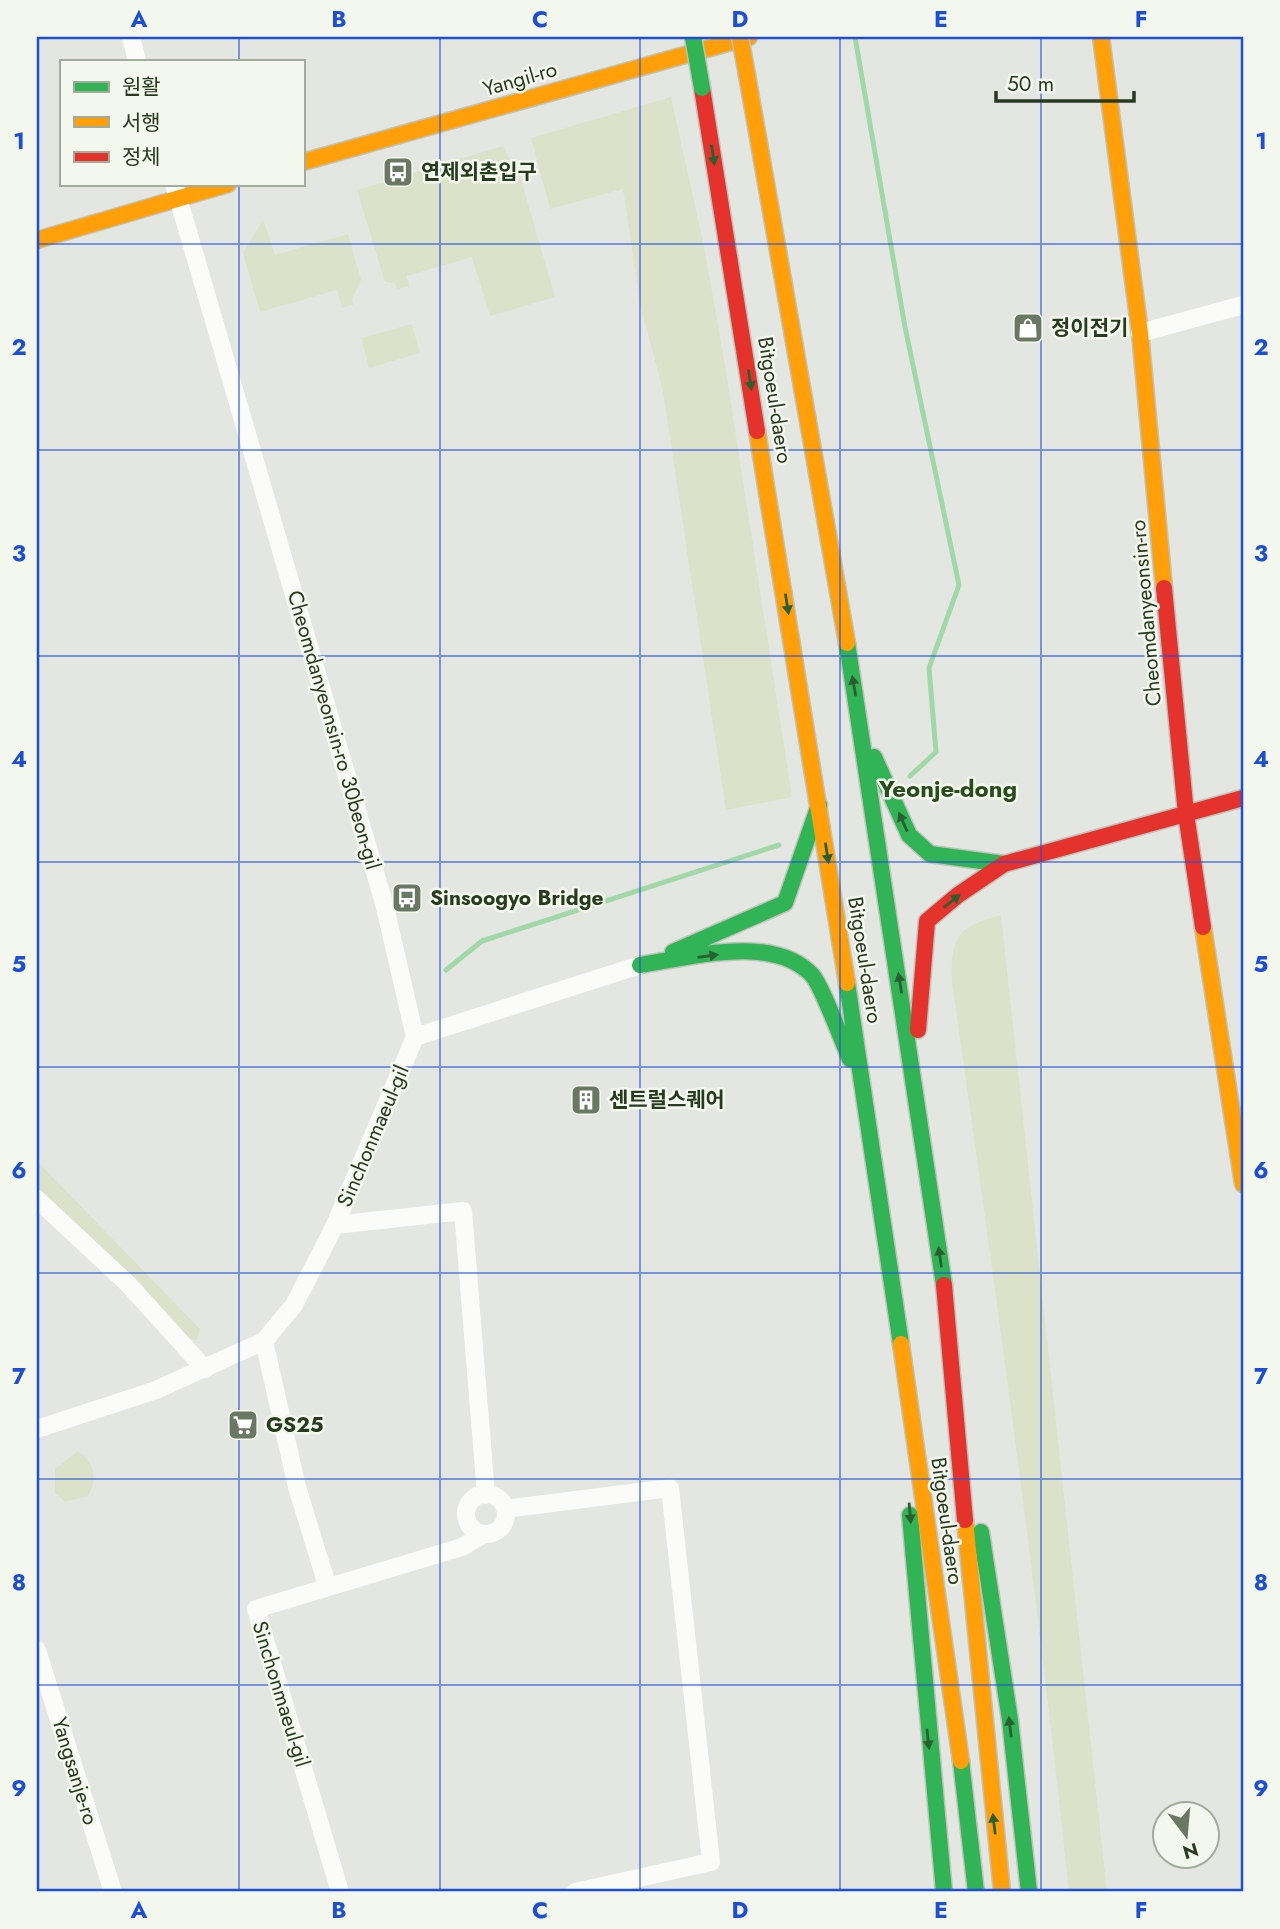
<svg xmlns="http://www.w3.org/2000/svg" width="1280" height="1929" font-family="Jost,'Noto Sans KR',sans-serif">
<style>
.green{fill:#dbe2c9}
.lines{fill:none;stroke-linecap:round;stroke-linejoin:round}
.stream{stroke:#a0d9a7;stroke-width:5}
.fast-casing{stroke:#bec4ba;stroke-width:19}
.slow-casing{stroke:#bec4ba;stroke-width:19}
.jam-casing{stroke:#bec4ba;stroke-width:19}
.street{stroke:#fbfbfa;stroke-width:18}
.fast{stroke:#30b455;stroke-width:16}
.slow{stroke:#ff9f0a;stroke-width:16}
.jam{stroke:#e5322d;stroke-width:16}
.fast-bridge-casing{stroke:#bec4ba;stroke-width:19;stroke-linecap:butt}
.slow-bridge-casing{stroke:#bec4ba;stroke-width:19;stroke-linecap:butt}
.fast-bridge{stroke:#30b455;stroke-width:16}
.slow-bridge{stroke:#ff9f0a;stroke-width:16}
.oneway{fill:#2a5f2f}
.grid{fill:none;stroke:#1d4ed8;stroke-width:2;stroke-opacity:0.55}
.labels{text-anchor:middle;stroke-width:5;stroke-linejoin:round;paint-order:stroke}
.street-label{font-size:21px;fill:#273b1f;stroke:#f3f7ee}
.poi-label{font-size:21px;font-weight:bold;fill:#273b1f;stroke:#f3f7ee;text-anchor:start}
.quarter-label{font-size:24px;font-weight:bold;fill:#284d1a;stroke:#f3f7ee}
.neatline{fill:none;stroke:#1d4ed8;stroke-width:2.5}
.grid-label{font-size:23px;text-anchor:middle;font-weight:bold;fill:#1d4ed8}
</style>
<rect width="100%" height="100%" fill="#e4e7e1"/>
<path class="green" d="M671 97 704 246 725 365 792 797 726 810 663 391 641 308 623 189 550 209 531 138Z
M503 146 522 183 555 297 490 316 472 257 407 276 409 287 397 289 394 283 385 282 357 190Z
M263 220 275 255 348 234 361 280 352 299 353 305 342 308 337 290 260 312 243 253Z
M412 324 420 353 369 368 361 338Z
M1001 915 1107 1892H1069C1037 1588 995 1285 952 982 950 938 957 926 1001 915Z
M37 1161 200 1329 197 1340 185 1339 76 1226 37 1189Z
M78 1451C95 1464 98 1477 88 1496L65 1502 55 1493V1469Z"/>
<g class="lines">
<path class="stream" d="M855 37 905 327 959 585 929 668 936 752 910 776
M446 970 482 941 779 845"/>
<g class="fast-casing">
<path id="fast" d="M847 643 944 1285
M874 757 909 835 930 854 1004 864
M673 952 785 903 819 805
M640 965C689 958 773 933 812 975 821 984 843 1043 850 1059
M847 983 901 1344
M910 1515 944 1892
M981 1532 1010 1720 1029 1892
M961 1761 976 1892"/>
</g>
<g class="slow-casing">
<path id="slow" d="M1101 37 1140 333 1164 588
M747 75 847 643
M303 162 749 37
M37 240 228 184
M757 431 847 983
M1203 927 1243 1184
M901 1344 961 1761
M965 1520 1002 1892"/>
</g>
<g class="jam-casing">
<path id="jam" d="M702 88 757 431
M1164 588 1186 814 1203 927
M918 1030 927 921 958 895 1004 864 1243 798
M944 1285 965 1520"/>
</g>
<path class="street" d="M131 37 137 61
M174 184 384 903 415 1037 640 965
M1140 333 1243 305
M37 1199 129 1285 205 1369
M335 1225 463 1211 486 1495
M264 1341 297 1487 327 1585
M37 1429 156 1390 264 1341 294 1305 335 1225 415 1037
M466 1514a20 20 0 1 1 40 0a20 20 0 1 1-40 0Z
M505 1509 670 1488 711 1862 575 1892
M37 1650 113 1892
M340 1892 256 1609 462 1547 484 1534"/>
<use href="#fast" class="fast"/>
<use href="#slow" class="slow"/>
<use href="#jam" class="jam"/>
<g class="fast-bridge-casing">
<path id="fast-bridge" d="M693 37 702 88"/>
</g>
<g class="slow-bridge-casing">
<path id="slow-bridge" d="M740 37 747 75"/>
</g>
<use href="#fast-bridge" class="fast-bridge"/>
<use href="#slow-bridge" class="slow-bridge"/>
</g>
<defs><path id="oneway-solid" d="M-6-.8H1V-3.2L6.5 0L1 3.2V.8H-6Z" transform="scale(1.75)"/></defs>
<g class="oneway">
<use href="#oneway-solid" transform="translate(713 155) rotate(81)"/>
<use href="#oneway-solid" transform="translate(750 380) rotate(81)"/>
<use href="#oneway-solid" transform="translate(787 604) rotate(81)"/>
<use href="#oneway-solid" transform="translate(854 686) rotate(-100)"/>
<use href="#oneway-solid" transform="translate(903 822) rotate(-114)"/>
<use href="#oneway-solid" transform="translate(827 853) rotate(81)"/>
<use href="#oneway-solid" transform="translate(952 901) rotate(-39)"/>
<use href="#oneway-solid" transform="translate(708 956) rotate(-8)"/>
<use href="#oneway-solid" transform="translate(900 983) rotate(-99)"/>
<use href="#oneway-solid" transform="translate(940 1257) rotate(-98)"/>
<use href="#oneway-solid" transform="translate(910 1513) rotate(85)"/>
<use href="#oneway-solid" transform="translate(1010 1727) rotate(-97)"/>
<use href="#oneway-solid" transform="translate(928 1739) rotate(84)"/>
<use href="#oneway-solid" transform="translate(994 1824) rotate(-97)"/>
</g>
<path class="grid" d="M239 37V61M440 37V1892M640 37V1892M840 37V1892M1041 37V1892M239 184V1892M37 244H1243M37 450H1243M37 656H1243M37 862H1243M37 1067H1243M37 1273H1243M37 1479H1243M37 1685H1243"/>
<defs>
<g id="bus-square" transform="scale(1.575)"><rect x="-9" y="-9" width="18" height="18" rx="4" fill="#697763" stroke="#f3f7ee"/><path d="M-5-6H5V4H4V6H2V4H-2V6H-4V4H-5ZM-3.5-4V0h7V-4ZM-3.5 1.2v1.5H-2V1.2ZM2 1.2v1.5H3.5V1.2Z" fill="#fff"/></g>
<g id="shop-square" transform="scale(1.575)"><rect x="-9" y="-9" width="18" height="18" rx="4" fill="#697763" stroke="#f3f7ee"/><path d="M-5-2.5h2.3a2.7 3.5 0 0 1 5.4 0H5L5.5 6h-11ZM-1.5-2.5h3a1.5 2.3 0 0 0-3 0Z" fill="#fff"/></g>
<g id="building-square" transform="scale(1.575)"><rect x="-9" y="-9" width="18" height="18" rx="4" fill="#697763" stroke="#f3f7ee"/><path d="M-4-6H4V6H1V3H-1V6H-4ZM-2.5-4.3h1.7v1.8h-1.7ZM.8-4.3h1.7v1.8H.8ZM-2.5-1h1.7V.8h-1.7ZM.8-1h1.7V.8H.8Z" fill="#fff"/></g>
<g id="supermarket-square" transform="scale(1.575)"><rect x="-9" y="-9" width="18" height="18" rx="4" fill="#697763" stroke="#f3f7ee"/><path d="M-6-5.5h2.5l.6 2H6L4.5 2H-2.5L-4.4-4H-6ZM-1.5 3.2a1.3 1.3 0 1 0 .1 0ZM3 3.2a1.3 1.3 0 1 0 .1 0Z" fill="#fff"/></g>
</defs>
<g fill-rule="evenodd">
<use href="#bus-square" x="398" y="172"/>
<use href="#shop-square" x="1028" y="328"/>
<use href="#bus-square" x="407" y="898"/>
<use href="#building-square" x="586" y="1100"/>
<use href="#supermarket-square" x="243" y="1425"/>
</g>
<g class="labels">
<g class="street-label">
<text transform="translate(520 79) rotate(-16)" y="7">Yangil-ro</text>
<text transform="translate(775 400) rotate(81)" y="7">Bitgoeul-daero</text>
<text transform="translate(1146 613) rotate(-95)" y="7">Cheomdanyeonsin-ro</text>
<text transform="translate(334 730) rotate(74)" y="7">Cheomdanyeonsin-ro 30beon-gil</text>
<text transform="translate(865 960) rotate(81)" y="7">Bitgoeul-daero</text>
<text transform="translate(373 1136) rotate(-67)" y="7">Sinchonmaeul-gil</text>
<text transform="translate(947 1521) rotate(82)" y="7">Bitgoeul-daero</text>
<text transform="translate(281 1694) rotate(73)" y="7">Sinchonmaeul-gil</text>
<text transform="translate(75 1771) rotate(73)" y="7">Yangsanje-ro</text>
</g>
<g class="poi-label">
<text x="421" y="179">연제외촌입구</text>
<text x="1051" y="335">정이전기</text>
<text x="430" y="905">Sinsoogyo Bridge</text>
<text x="609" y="1107">센트럴스퀘어</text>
<text x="266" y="1432">GS25</text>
</g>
<g class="quarter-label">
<text x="948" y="797">Yeonje-dong</text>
</g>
</g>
<rect width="1280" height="1929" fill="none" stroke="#f3f7ee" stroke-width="77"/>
<rect x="60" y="60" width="245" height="126" fill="#f3f7ee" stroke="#a1ac9b" stroke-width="2"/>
<rect x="74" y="82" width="35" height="10" fill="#30b455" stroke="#a1ac9b" stroke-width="2"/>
<text x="122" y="94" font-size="21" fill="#273b1f">원활</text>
<rect x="74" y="117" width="35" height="10" fill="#ff9f0a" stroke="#a1ac9b" stroke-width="2"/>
<text x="122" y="130" font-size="21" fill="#273b1f">서행</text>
<rect x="74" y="152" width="35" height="10" fill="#e5322d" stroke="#a1ac9b" stroke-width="2"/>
<text x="122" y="164" font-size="21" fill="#273b1f">정체</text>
<g transform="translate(1186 1835) rotate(164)"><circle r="33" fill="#f3f7ee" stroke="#a1ac9b" stroke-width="2"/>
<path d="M0-5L12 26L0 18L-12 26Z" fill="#697763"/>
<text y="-10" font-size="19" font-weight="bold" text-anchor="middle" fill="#273b1f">N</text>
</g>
<path d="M996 91v10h138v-10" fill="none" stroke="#273b1f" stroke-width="3.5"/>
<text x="1007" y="91" font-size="21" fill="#273b1f" stroke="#f3f7ee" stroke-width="5" paint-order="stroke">50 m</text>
<rect x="38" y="38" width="1204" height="1852" class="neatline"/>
<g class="grid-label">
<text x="139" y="27">A</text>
<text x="339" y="27">B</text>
<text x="540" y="27">C</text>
<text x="740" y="27">D</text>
<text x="941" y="27">E</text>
<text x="1141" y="27">F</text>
<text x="19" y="149">1</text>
<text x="1261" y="149">1</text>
<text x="19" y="355">2</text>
<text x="1261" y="355">2</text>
<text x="19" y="561">3</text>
<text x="1261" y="561">3</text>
<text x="19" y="767">4</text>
<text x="1261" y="767">4</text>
<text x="19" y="972">5</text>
<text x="1261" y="972">5</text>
<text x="19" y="1178">6</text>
<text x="1261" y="1178">6</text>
<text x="19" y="1384">7</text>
<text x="1261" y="1384">7</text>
<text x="19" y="1590">8</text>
<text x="1261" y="1590">8</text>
<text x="19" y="1796">9</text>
<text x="1261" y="1796">9</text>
<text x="139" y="1918">A</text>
<text x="339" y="1918">B</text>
<text x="540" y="1918">C</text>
<text x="740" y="1918">D</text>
<text x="941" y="1918">E</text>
<text x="1141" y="1918">F</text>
</g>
</svg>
